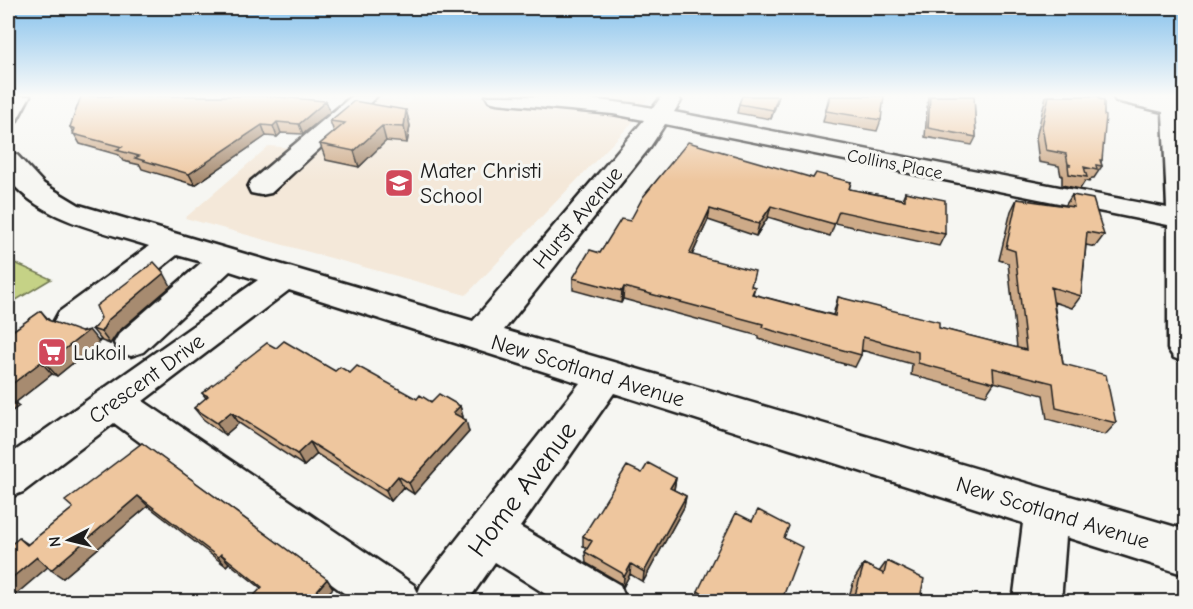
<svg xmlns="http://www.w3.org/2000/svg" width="1193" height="609" font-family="'Comic Neue',sans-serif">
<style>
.built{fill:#f4e8d9}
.green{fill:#c5d286;stroke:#707751;stroke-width:1.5}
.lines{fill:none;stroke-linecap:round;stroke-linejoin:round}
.minor-casing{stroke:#1c1c1c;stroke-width:5}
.minor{fill:#f6f6f2;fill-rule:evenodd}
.wall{fill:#cdaa88;stroke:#1c1c1c;stroke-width:1.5}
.shaded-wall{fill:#a78b6f;stroke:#1c1c1c;stroke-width:1.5}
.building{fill:#eec69e;stroke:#1c1c1c;stroke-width:1.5}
.labels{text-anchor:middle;stroke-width:6;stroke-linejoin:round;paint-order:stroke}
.far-street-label{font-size:18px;fill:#1c1c1c;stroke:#f6f6f2}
.poi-label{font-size:22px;fill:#1c1c1c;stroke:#f6f6f2;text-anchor:start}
.street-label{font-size:22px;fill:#1c1c1c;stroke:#f6f6f2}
.near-street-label{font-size:27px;fill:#1c1c1c;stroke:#f6f6f2}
</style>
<rect width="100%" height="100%" fill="#f6f6f2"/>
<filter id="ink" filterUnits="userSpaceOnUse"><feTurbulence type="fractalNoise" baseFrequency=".0167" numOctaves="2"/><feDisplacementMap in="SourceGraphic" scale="12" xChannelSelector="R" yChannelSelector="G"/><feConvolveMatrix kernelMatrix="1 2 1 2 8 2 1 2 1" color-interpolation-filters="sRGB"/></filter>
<g filter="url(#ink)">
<path class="built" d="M367 96 407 104 416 96H649L631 124 466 295 185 218 269 146 295 148Z"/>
<path class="green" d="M8 260 51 279 8 305Z"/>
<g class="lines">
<g class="minor-casing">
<path id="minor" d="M8 96H30L16 122 8 124Z
M352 96H377L271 193 261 195 251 193 248 187 251 181Z
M486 96C543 96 597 97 653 108L662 96H678L681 101 674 112 1167 208 1163 112 1116 101 1113 96H1185L1186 362 1174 358 1168 349V225L665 124 650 147 504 330 1186 530V575L1066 537 1061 602H1013L1023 523 614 393 520 527 620 585 627 602H558L495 562 467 602H356L114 423 23 492 8 498V456L258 280 230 271 143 352 131 356 119 352 114 343 119 334 202 262 177 255 98 318 104 320 109 329 104 338 92 342 59 330 54 321 59 312 149 246C101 230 40 221 8 178V152L17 155 44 184 79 205 473 321 644 120 613 114 497 103 489 101ZM289 290 580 383 421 585 418 593 414 585 143 401Z"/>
</g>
<use href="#minor" class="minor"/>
</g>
<path class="wall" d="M742 96H779L771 119 737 113 739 104Z
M829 96 881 120 877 131 823 122Z
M928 96H974L976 137 972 145 925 137Z
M1046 96H1099L1102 160 1101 162 1102 166 1094 178H1092L1089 182 1085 181 1080 189 1062 185V176H1061L1059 166 1039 162 1036 138Z
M326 101 330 112 303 134 281 133 277 137 266 136 195 185 142 169 140 165 123 161 119 155 80 144 70 127Z
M406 110 410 126 407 143 386 141 359 167 326 160 320 144 334 132 330 121Z
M813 178 851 182 849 189 902 199 905 192 945 234 939 246 835 223 830 236 768 217 756 236 708 220 692 255 752 286 755 287 753 294 833 315 838 297 939 328 1017 348 1008 263 999 260 1011 211 1017 199 1065 206 1072 195 1104 235 1095 247 1086 245 1081 296 1072 308 1054 302 1063 364 1116 423 1105 435 1047 419 1043 395 994 382V383L986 395 911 375 912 364 861 350V355L855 367 770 343 759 339V336L623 299 621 303 573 290V278L600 253 630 221Z
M171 286 118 332 110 344 102 341 92 329Z
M41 311 50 321 99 342 57 376 52 374 15 403 19 406 8 414 11 332Z
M276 348 335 371 350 373 417 399 460 406 463 417 462 419 469 432 414 494 403 487 391 501 317 454 304 466 239 423 225 435 203 419 194 408 206 398 202 393Z
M142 443 327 579 333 588H261L229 563 226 566 148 506 63 578 19 538 28 544 73 508Z
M642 473 676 478 674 490 686 496 684 507 643 582 630 574 623 587 621 583 586 563 585 552 587 549 583 546V536Z
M784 538 781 602 696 601 698 591Z
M887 561 921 593 938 602H847L855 578 864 564 879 572Z"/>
<path class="shaded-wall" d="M778 96H779L771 119 773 110Z
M326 101 330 112 303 134 299 124Z
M406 110 410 126 407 143 404 127Z
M277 122 281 133 277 137 273 126Z
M262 125 266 136 195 185 189 174Z
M382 126 386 141 359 167 354 151Z
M771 206 768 217 756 236 759 224Z
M710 209 708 220 687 266 689 254Z
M164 273 171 286 118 332 110 344 101 332 108 320Z
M624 287 623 299 621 303 622 291Z
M89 330 99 342 57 376 46 364Z
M41 362 52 374 15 403 19 406 8 414V387Z
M460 406 463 417 456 425 453 413Z
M231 412 239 423 225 435 217 423Z
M466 420 469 432 414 494 409 483Z
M310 442 317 454 304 466 297 454Z
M398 476 403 487 391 501 386 490Z
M676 478 674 489 668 499 670 488Z
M138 496 148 506 63 578 51 570Z
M686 496 684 507 643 582 644 572Z
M221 554 229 563 226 566 218 557Z
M37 557 49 566 8 601V581Z
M631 564 630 574 623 587 624 577Z
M327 579 333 588 321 602H307Z"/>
<path class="building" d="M81 96H267L326 101 299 124 277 122 273 126 262 125 189 174 135 158 139 156 116 150 122 147 73 134 75 129 70 127Z
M742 96H778L773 110 739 104Z
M830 96H884L881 120 826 111Z
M930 96H974L976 137 928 128Z
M1049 96H1099V99L1104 100V115L1106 116 1102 160H1100L1102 166 1096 165 1097 170 1084 167 1087 177 1069 174 1068 165H1071L1068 164 1066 154 1046 150 1042 126Z
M354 101 406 110 404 127 382 126 354 151 320 144 345 123 330 121Z
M688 142 813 178 816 173 851 182 849 189 905 200V192L945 200V234L839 211 834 224 771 206 759 224 710 209 689 254 755 271 751 286 755 287 752 294 835 316 838 297 939 322V328L1026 350 1015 251 1006 248 1017 199 1074 207 1072 195 1093 199 1104 235 1087 232 1081 296 1051 287 1063 364 1106 375 1116 423 1056 408 1053 383 993 368 994 383 918 363V352L863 337 861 355 774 331 762 327 763 324 624 287 622 291 573 278 590 250 600 253 621 219 630 221 643 197Z
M154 262 164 273 108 320 101 332 92 329 96 327 101 318 96 306Z
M41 311 48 320 81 332 89 330 46 364 41 362 8 387V330L11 332Z
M284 341 335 371 340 367 350 373 357 366 417 399 420 395 431 402 439 394 460 406 453 413 466 420 409 483 398 476 386 490 310 442 297 454 231 412 217 423 194 408 208 396 202 393 267 343 276 348Z
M142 443 327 579 307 602H248L262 587 221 554 218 557 138 496 51 570 37 557 8 581V547L19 538 27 545 73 508 65 501Z
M648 463 676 478 670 488 686 496 644 572 631 564 624 577 622 573 585 552 592 541 583 536 627 466 642 473Z
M758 510 789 526 784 538 802 547 781 602H707L709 598 698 591 736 513 752 521Z
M887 561 924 579 921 593 938 602H853L864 564 884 574Z"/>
</g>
<linearGradient id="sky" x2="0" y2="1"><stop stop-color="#85c1ec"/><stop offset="0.53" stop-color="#fbfbf9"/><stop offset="1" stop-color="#fbfbf9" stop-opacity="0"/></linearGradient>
<rect width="1193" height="181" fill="url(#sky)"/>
<defs>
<g id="school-square" transform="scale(1.5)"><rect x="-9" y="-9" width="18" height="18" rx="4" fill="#d1495b" stroke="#f6f6f2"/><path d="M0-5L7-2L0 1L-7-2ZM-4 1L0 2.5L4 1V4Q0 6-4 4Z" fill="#fff"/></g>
<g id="supermarket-square" transform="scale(1.5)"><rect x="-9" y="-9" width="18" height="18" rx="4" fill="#d1495b" stroke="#f6f6f2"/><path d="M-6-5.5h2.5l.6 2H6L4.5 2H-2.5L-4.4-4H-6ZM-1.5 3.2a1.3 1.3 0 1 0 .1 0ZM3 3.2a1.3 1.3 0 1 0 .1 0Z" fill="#fff"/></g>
</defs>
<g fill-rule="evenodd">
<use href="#school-square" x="399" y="183"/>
<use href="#supermarket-square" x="52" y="352"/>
</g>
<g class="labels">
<g class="far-street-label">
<text transform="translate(895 164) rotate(11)" y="6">Collins Place</text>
</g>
<g class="poi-label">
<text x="420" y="178">Mater Christi<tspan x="420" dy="25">School</tspan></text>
<text x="73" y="360">Lukoil</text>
</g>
<g class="street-label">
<text transform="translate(577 217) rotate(-50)" y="8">Hurst Avenue</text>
<text transform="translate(588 370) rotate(17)" y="8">New Scotland Avenue</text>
<text transform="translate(146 378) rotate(-36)" y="8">Crescent Drive</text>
<text transform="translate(1053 512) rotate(17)" y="8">New Scotland Avenue</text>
</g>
<g class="near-street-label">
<text transform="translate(522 489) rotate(-53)" y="9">Home Avenue</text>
</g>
</g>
<rect width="1193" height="609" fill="none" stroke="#f6f6f2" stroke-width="30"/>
<rect x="15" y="15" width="1163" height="579" fill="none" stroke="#1c1c1c" stroke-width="2" filter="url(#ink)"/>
<g transform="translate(69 540) rotate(263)" stroke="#f6f6f2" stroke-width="4.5" paint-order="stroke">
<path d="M0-4.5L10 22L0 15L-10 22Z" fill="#1c1c1c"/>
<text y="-9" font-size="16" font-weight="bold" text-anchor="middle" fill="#1c1c1c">N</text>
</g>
</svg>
